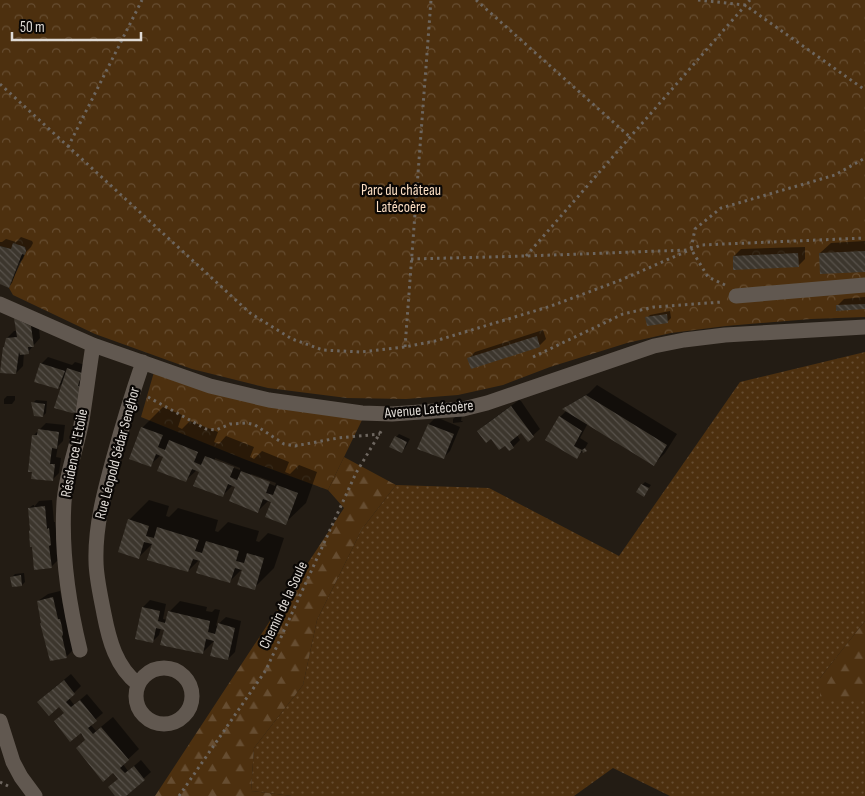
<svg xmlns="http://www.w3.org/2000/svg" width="865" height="796" font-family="'Sofia Sans Condensed',sans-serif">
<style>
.grass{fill:url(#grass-dots)}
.forest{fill:url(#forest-firs)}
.park{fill:url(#park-crowns)}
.shadow{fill:#0007;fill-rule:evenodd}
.building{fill:url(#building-back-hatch)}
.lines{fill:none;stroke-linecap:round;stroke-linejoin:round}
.path{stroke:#6d665f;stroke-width:3;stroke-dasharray:2.5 4;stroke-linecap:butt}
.minor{stroke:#615850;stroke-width:15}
.labels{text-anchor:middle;stroke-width:4.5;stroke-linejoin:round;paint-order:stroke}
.park-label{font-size:15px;fill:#fbdec3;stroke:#0a0705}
.street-label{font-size:15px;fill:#dfdad5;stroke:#0a0705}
</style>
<defs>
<pattern id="grass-dots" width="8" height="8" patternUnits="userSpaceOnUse" patternTransform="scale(1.25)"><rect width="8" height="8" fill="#4d300f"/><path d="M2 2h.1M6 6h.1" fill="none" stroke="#664d31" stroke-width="1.8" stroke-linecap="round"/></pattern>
<pattern id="forest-firs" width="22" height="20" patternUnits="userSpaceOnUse" patternTransform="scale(1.25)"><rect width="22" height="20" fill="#4d300f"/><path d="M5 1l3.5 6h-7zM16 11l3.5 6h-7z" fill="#664d31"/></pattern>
<pattern id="park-crowns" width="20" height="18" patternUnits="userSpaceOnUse" patternTransform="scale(1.25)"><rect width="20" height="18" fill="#4d300f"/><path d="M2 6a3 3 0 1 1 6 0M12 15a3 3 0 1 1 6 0" fill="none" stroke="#664d31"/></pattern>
<pattern id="building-back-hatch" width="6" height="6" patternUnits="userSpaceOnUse" patternTransform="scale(1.25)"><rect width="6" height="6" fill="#3c362d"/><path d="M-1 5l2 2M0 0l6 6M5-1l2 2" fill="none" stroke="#58524b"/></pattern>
</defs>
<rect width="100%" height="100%" fill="#231c14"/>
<path class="grass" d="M865 352V621L820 678V699H865V796H670L613 768 574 796H292L251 791 254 748 303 685 317 620 362 529 396 485 489 488 619 556 740 382Z"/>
<path class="forest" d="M344 457 396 485 362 529 317 620 303 685 254 748 251 791 292 796H155L344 508 328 490Z
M865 621V699H820V678Z"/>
<path class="park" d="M0 0H865V317L811 319 726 326 671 333 627 343 550 367 503 385 458 395 406 399 347 398 268 388 192 369 95 334 13 295 9 288 26 251 25 247 13 244 11 249 0 246Z
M154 372 362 420 328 490 244 459 141 417Z"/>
<path class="shadow" d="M21 237 32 241 33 243 31 247 26 252 23 259 19 263 12 283 9 286 0 283V242H2L6 239 16 242Z
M865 241V271L820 253 831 243Z
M805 247V259L798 266 734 256 741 249Z
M865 297V308L837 306 844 299Z
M670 311 671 318 668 321 647 318 650 315Z
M15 319H38L40 338 28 352 24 353 23 366 16 373 7 338 14 331H17Z
M543 330 546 339 539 346 468 359 475 352Z
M48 357 72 365 75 362 89 366 84 403 64 382 58 388 41 364Z
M597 385 677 434 665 453 654 464 588 423 580 438 588 443 584 450 577 457 560 417 567 410V406L589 393Z
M7 396H15V400L12 404H4V399Z
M36 400 47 401 46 413 43 416 33 403Z
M519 400 521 401 540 429 528 440 522 432 517 435 520 440 513 447 505 445 479 431 486 424Z
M163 407 182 415 178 427 182 429 190 421 218 432 214 442 219 444 226 436 254 447 250 457 254 459 262 451 289 462 285 472 290 474 299 465 317 472 306 503 285 523 272 501 269 500 258 511 236 486 233 485 222 496 200 471 197 470 186 480 164 456 161 455 150 465 131 458 143 427ZM215 458 240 468V470L215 461ZM251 474 276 483 275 486 251 476Z
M462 415 461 421H463L462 422 453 423V419L456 416Z
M436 417 460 427 450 451 443 458 429 424Z
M46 423 65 425 63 441 58 446 56 457 61 458 59 473 52 480 34 435 37 432H39V430Z
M399 434 410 439 405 448 402 451 396 437Z
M645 482 651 485 646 492 642 485Z
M52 500 54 522H55L57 537 56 539 58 560 51 567 32 529 29 508 33 505H34V507L39 501Z
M149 500 169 506 166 516 169 517 178 508 218 520 215 531 218 532 228 522 259 531 256 541 259 542 268 533 284 538 274 568 254 588 244 567 229 582 199 560 188 571 153 543 139 557 129 520Z
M24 573 25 582 22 585 12 577 15 574Z
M60 591 73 650 66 657 38 601 48 594Z
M150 600 166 604 163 619 167 620 169 612 180 601 207 607 206 611 212 612 215 609 220 610 216 626 226 617 241 621 235 652 228 659 215 640 202 653 165 629 161 628 159 635 152 642 143 607Z
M71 674 81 686 69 698 74 705 87 694 103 713 90 724 96 731 113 717 139 749 123 764 128 771 141 760 151 772 124 796H116L119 778 49 692Z"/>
<path class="building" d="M13 243 25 247 26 251 25 255 22 254 9 288 0 284V246L11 249Z
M865 251V272L820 274 819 253Z
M798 253 799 267 733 270V256Z
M865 304V309L836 311V305Z
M667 314 668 323 647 326 645 317Z
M14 318 31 326 34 347H28L29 354 20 355 19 352 16 374 0 373 3 347H4L6 338 17 337Z
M537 336 540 347 471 369 467 358Z
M40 363 65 371 58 389 34 382Z
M67 368 82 373 78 386 81 387 78 412 72 413 54 408Z
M586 395 667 445 654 466 562 409Z
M31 402 45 404 43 417 34 416Z
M511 406 534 437 528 442 521 433 510 442 514 448 509 451 505 446 499 450 491 439 486 443 477 431Z
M559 416 582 431 574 446 582 450 585 448 587 451 583 453 582 450 577 459 545 440Z
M428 424 454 434 444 459 417 449Z
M141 427 163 435 158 447 165 450 169 440 198 452 194 462 201 465 205 456 234 467 230 477 237 480 241 471 270 482 266 493 273 495 277 485 298 493 286 525 265 517 271 502 263 499 258 513 229 501 235 487 228 484 223 497 193 486 199 472 192 469 186 482 157 471 163 457 156 454 151 467 129 459Z
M38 429 59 432 57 449 52 448 50 464H55L53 481 31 479 32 472H28L32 435H37Z
M395 436 407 442 402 453 389 447Z
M641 484 649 488 644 497 636 492Z
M45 506 47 529 49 528 51 545 49 546 52 568 34 570 32 547H30L29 531 30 530 28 508Z
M128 519 149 526 146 536 154 538 157 527 199 540 195 551 202 553 206 541 239 551 236 561 244 563 247 553 264 558 255 590 237 585 242 570 235 568 230 583 196 573 200 561 193 559 188 572 147 560 152 544 144 542 139 559 118 552Z
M21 575 22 586 12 587 10 577Z
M53 597 58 619H60L62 627 63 635 62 636 67 658 50 661 40 623H41L37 601Z
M142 607 160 611 158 621 165 623 168 611 210 621 208 632 215 634 218 623 235 628 228 660 210 656 214 641 206 639 203 654 160 645 164 630 156 628 153 643 135 639Z
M64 680 75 694 66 702 71 707 80 700 97 721 88 728 93 734 101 727 129 760 120 768 125 773 134 766 145 780 126 796H115L108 787 118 779 113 773 103 782 76 748 85 740 81 733 70 742 54 721 64 713 59 707 49 716 37 702Z"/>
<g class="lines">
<path class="path" d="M476 0 630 137
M698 0 745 5 865 90
M0 84 250 313 292 339 323 350 360 352 405 347 435 341 551 306 621 280 701 245 865 238
M68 147 142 0
M526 256 750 0
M411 259 526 256 688 250
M725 285 708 277 691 249 695 229 721 208 835 175 865 158
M405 347 431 0
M533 357 623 314 654 307 722 302
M148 397 206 429 216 430 230 424 247 423 255 425 284 444 295 446 338 438 380 434
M0 782 8 786
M179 796 266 670 356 473 383 428"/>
<path class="minor" d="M736 296 865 285
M0 304 93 345 210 386 269 400 362 413 392 414 463 409 487 403 654 346 684 340 725 335 865 327
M80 650C68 601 61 552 64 502 66 474 77 448 82 420 86 395 89 370 93 345
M136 696a28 28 0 1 1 56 0a28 28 0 1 1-56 0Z
M138 684C116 667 109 640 104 614 101 598 96 577 96 561 95 527 104 493 113 460 122 427 132 394 143 362
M0 721 13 762 21 777 35 796"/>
</g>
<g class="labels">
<g class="park-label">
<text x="401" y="195">Parc du château<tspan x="401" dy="17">Latécoère</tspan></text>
</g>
<g class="street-label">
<text transform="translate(429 409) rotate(-5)" y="5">Avenue Latécoère</text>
<text transform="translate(74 453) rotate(-79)" y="5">Résidence L'Etoile</text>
<text transform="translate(117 453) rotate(-75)" y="5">Rue Léopold Sédar Senghor</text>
<text transform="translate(283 605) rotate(-65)" y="5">Chemin de la Soule</text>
</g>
</g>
<path d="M12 32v8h129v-8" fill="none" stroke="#dfdad5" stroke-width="2.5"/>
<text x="20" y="32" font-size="15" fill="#dfdad5" stroke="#0a0705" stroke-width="4" paint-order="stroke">50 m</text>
</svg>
